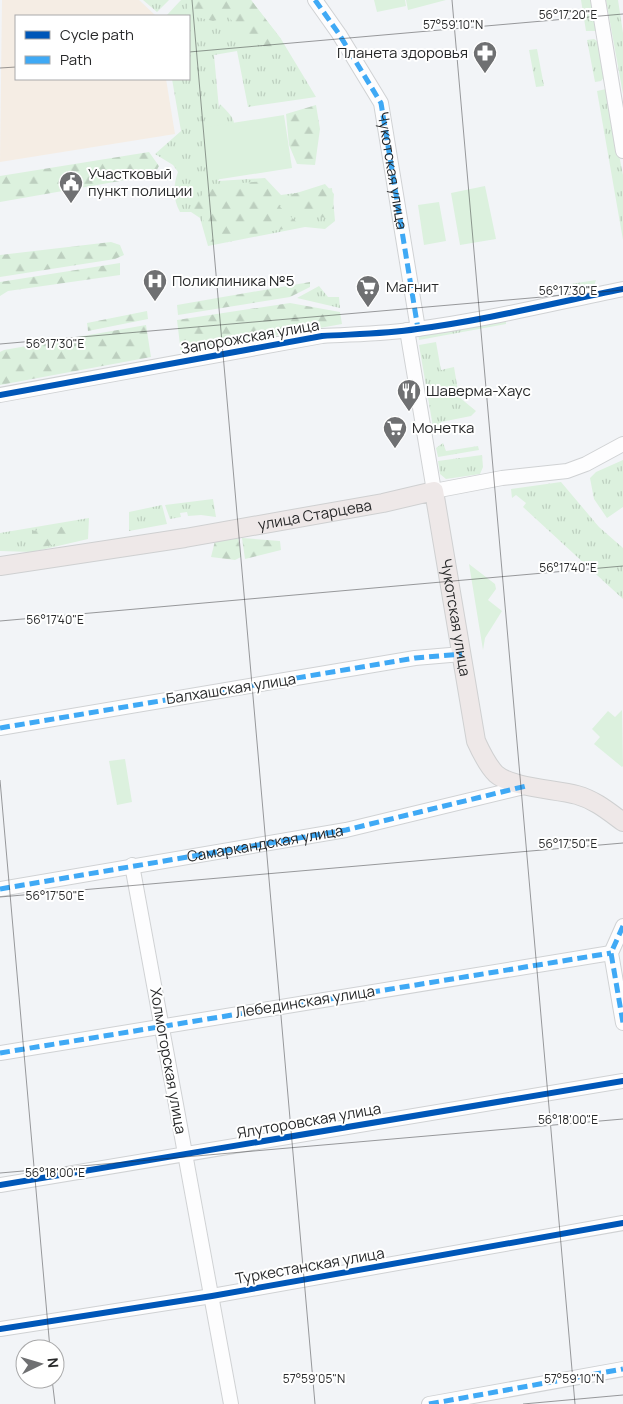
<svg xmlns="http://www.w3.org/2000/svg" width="623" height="1404" font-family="Manrope,sans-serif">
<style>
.education{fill:#f5ede4}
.grass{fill:url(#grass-tufts)}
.forest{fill:url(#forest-firs)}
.park{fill:#dcf1de}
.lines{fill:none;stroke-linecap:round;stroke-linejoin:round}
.minor-casing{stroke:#d0d2d4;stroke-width:16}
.major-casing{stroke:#cfd0d1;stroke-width:20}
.minor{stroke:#fdfdfe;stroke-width:14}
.major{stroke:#eee8e8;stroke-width:18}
.quiet{stroke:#3fa9f5;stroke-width:5;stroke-dasharray:10 5;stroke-linecap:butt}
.cycleway-casing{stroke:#fff;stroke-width:9}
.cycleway{stroke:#0057b8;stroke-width:6}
.ticks{fill:none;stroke:#28292a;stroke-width:1;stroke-opacity:0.45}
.labels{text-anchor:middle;stroke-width:4;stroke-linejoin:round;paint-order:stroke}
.poi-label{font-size:15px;fill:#28292a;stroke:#fff;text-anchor:start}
.street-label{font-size:15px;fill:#28292a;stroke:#fff}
.ticks-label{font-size:12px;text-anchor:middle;fill:#28292a;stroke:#fff;stroke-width:4;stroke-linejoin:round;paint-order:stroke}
</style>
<defs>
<pattern id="grass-tufts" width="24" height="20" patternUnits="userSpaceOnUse" patternTransform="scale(1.25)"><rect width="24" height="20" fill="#dcf1de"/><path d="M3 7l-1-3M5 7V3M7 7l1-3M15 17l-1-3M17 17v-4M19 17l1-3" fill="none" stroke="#bdcfbf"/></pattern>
<pattern id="forest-firs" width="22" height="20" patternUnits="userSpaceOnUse" patternTransform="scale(1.25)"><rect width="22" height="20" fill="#dcf1de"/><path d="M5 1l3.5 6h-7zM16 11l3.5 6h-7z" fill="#bdcfbf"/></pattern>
</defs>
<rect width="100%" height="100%" fill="#f2f4f7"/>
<path class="education" d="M2 0H139L156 16H16V79H166L175 134 0 162Z"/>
<path class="grass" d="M143 0H169L157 12Z
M181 0H251L281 39 316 97 248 107 237 51 214 55 219 109 220 104C224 108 228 112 231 116 242 133 227 166 218 181L265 178 281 195 332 188 335 221 325 229 305 227 208 246 200 218 191 212H180C173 200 173 185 178 172L173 165 155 154 181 131 172 79H189V16H166Z
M581 0H593L598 31H586Z
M606 0H618L623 33V94Z
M594 39 598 42 605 76 601 81 595 82 587 40Z
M537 49 544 86 536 87 529 50Z
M606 89 623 175V240L597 91Z
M596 280 593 289 573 292 571 284Z
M319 286 328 297H339L340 308 297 298Z
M506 321V324L419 340 418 333 445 332Z
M436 342 441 370 454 367 459 397 476 411 471 416 441 422 443 432 434 430 433 427 419 345Z
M443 443 446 451 478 446 479 450 438 457 436 448Z
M482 455 483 467 480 474 446 479 440 474 438 461Z
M623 460V507L607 518 594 499 590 478 596 472Z
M561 482 599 527 623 548V599L523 507 526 503 516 495 512 498 511 489Z
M213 499 216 517 201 515 188 516 187 512 180 513 181 517 170 519 165 505Z
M162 505 167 524 129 531V512Z
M89 518 88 539 32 552 0 551V533Z"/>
<path class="forest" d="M190 0H251L281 39 273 48 249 43 229 17 213 21 185 14Z
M316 105 320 129 315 165 297 164 289 145 286 114Z
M149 152 159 166 154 175 0 202V176Z
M265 181 280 207 301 226 210 242 202 216 191 209 205 191 230 184Z
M325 184 334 194 332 219 298 213 281 198Z
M111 242 120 245 124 255 115 259 0 277V255Z
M120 263V275L8 291 0 296V282Z
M310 282V287L290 297 178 315 177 305Z
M290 303 340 312 342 324 181 353 177 320Z
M147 311 148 319 88 331 87 323Z
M146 325 151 357 0 385V352L4 350Z
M81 524 80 537 37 549 32 546V531Z
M11 535 16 548H0V536Z
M238 537 241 557 235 560 211 557 215 541Z
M242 538 280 541 281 550 245 559Z"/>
<path class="park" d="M374 0H405L406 6 377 12Z
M406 0H446L408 10Z
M284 115 292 168 208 181 200 128Z
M485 186 496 239 460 245 451 193Z
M439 202 446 241 424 245 418 205Z
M469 564 495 584 496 589 488 600 502 611 485 638 483 650Z
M622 710 623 766 622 767 594 744 600 737 592 729 608 711 615 717Z
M125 759 132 802 117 805 109 761Z"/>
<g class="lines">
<g class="minor-casing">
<g id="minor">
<path id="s1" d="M315 0 339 34 381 103 418 329"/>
<path d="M598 0 623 151"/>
<path d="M407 330 434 491 502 478 567 471 586 464 623 444"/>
<path d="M0 395 322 336C354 334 385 334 417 329 486 320 554 303 623 289"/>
<path d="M0 728 415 658 462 654"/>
<path d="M132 865 231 1404"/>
<path d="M0 889 346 830 524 787"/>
<path d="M623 926 611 953 623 1023"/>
<path d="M0 1053 611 953"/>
<path d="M0 1185 623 1081"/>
<path d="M0 1329 212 1296 623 1223"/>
<path d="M429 1404 623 1369"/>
</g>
</g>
<g class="major-casing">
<g id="major">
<path id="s2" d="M0 566 185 538 383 503 434 491 476 741C481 752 487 765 496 774 512 788 556 789 577 795 595 800 608 811 623 822"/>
</g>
</g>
<use href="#minor" class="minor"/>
<use href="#major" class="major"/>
<g class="quiet">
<path d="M315 0 339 34 381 103 418 329"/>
<path d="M0 728 415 658 462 654"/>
<path id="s3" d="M0 889 346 830 526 786"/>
<path d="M623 926 611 953 623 1023"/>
<path d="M0 1053 611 953"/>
<path d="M429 1404 623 1369"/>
</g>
<g class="cycleway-casing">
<path id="cycleway" d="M0 395 322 336C354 334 385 334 417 329 486 320 554 303 623 289
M0 1185 623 1081
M0 1329 212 1296 623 1223"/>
</g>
<use href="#cycleway" class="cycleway"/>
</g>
<path class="ticks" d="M192 0 315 1404M452 0 575 1404M189 52 623 14M0 68 16 67M0 344 623 290M0 621 623 566M0 780 50 1349M0 897 623 843M0 1173 623 1119M52 1379 55 1404M523 1404 623 1395"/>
<defs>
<g id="pharmacy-pin" transform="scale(1.25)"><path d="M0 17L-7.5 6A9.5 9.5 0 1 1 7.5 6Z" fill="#6f7072" stroke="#fff"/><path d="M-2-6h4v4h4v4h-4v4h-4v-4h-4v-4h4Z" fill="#fff"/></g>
<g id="civic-pin" transform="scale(1.25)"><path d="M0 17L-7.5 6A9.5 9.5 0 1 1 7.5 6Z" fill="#6f7072" stroke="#fff"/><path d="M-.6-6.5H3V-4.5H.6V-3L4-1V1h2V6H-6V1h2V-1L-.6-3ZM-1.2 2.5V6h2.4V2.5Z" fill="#fff"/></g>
<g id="hospital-pin" transform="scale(1.25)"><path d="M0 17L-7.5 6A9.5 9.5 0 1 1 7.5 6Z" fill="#6f7072" stroke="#fff"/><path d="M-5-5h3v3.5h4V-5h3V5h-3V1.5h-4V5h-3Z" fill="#fff"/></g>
<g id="supermarket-pin" transform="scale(1.25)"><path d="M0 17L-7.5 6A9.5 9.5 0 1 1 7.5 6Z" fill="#6f7072" stroke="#fff"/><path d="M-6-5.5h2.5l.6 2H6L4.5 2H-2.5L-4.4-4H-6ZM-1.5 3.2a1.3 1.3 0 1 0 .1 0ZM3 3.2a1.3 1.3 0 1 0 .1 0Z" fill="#fff"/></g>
<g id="restaurant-pin" transform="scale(1.25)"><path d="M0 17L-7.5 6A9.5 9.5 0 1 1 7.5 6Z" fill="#6f7072" stroke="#fff"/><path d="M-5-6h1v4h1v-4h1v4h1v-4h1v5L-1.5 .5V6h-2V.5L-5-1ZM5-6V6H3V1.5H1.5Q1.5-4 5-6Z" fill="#fff"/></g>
</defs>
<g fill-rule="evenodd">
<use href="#pharmacy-pin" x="485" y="53"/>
<use href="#civic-pin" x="71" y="183"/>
<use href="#hospital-pin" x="155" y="281"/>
<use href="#supermarket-pin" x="368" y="287"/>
<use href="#restaurant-pin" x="409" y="391"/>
<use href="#supermarket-pin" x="395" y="428"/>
</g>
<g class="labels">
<g class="poi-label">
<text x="468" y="58" text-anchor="end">Планета здоровья</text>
<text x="88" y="179">Участковый<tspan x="88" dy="17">пункт полиции</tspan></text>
<text x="172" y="286">Поликлиника №5</text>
<text x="386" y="292">Магнит</text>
<text x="426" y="396">Шаверма-Хаус</text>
<text x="412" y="433">Монетка</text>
</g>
<g class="street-label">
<text dy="5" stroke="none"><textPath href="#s1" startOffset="191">Чукотская улица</textPath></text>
<text transform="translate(250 337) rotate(-10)" y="5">Запорожская улица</text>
<text dy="5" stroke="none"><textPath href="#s2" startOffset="319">улица Старцева</textPath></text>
<text dy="5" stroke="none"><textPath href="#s2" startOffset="569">Чукотская улица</textPath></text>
<text transform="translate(231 689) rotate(-9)" y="5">Балхашская улица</text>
<text dy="5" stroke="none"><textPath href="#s3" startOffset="269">Самаркандская улица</textPath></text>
<text transform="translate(305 1002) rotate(-9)" y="5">Лебединская улица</text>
<text transform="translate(168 1061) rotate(80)" y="5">Холмогорская улица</text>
<text transform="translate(309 1121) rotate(-10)" y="5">Ялуторовская улица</text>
<text transform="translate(310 1266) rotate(-10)" y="5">Туркестанская улица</text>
</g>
</g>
<g class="ticks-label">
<text x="568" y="19">56°17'20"E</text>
<text x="453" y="29">57°59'10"N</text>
<text x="568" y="295">56°17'30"E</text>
<text x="55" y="348">56°17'30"E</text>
<text x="568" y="572">56°17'40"E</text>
<text x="55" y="624">56°17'40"E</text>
<text x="568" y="848">56°17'50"E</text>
<text x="55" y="900">56°17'50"E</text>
<text x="568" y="1124">56°18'00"E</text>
<text x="55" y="1177">56°18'00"E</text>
<text x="314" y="1383">57°59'05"N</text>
<text x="574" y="1383">57°59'10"N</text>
</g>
<rect x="15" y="15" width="175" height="65" fill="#ffffff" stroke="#a9a9aa"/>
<rect x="25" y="31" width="25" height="8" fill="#0057b8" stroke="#a9a9aa"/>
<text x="60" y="40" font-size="15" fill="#28292a">Cycle path</text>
<rect x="25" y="56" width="25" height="8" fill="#3fa9f5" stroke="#a9a9aa"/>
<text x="60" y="65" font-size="15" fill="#28292a">Path</text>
<g transform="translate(40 1364) rotate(85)"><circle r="24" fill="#ffffff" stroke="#a9a9aa"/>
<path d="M0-4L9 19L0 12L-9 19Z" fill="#6f7072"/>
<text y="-8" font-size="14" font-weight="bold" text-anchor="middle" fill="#28292a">N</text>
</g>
</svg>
